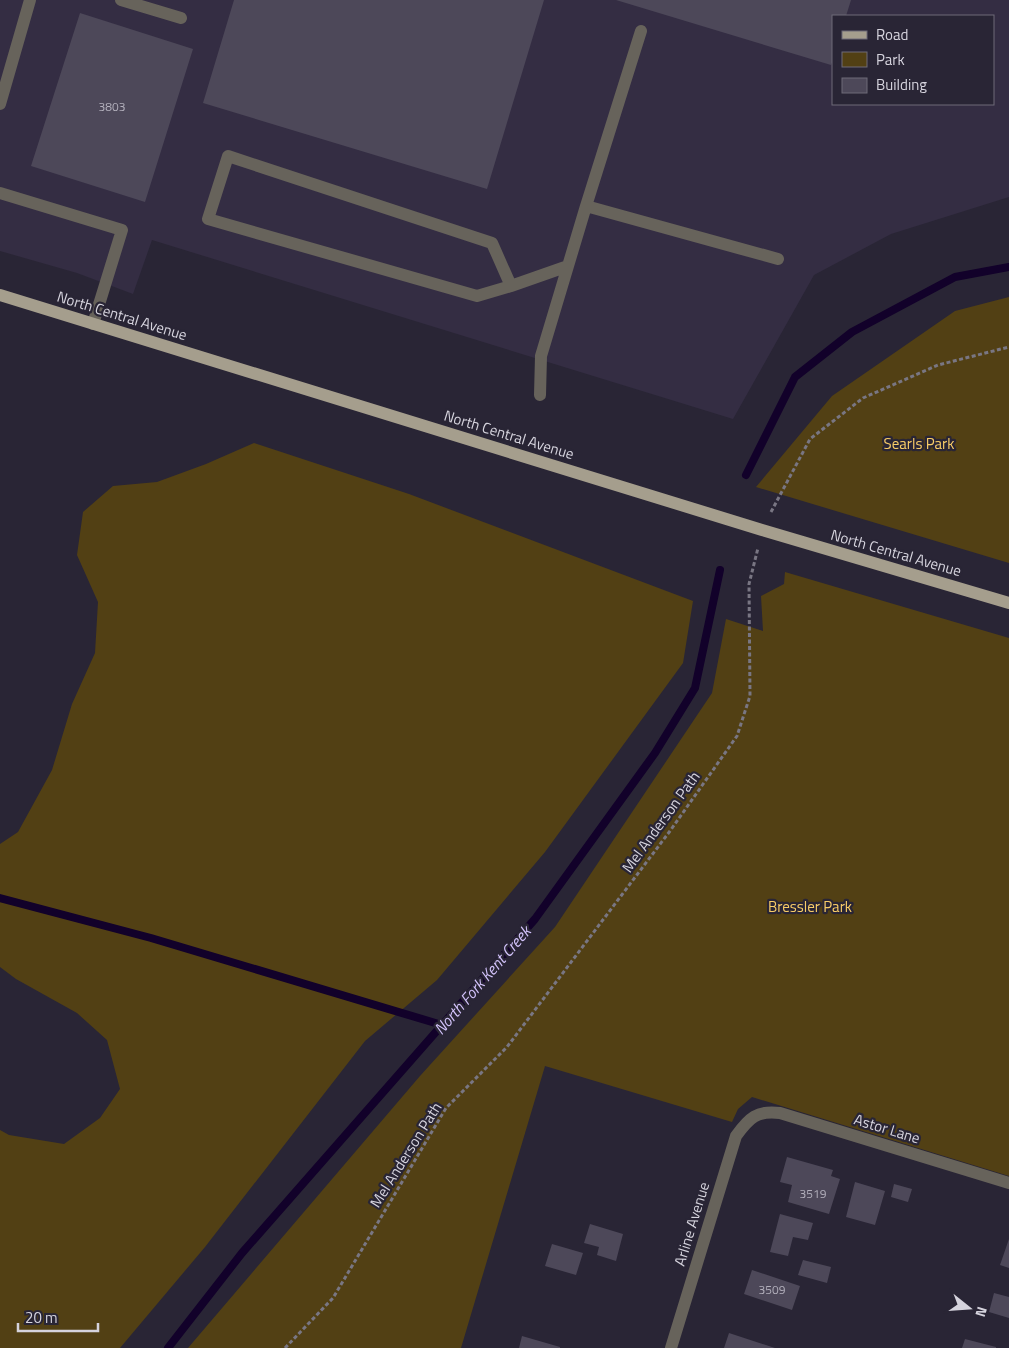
<svg xmlns="http://www.w3.org/2000/svg" width="1009" height="1348" font-family="'Titillium Web',sans-serif">
<style>
.built{fill:#342d43;fill-rule:evenodd}
.green{fill:#524014}
.lines{fill:none;stroke-linecap:round;stroke-linejoin:round}
.stream{stroke:#12012a;stroke-width:8}
.building{fill:#4d4859}
.path{stroke:#797683;stroke-width:3;stroke-dasharray:4 2.5;stroke-linecap:butt}
.minor{stroke:#67635b;stroke-width:12}
.major{stroke:#a59e8d;stroke-width:12}
.labels{text-anchor:middle;stroke-width:4.5;stroke-linejoin:round;paint-order:stroke}
.number-label{font-size:12px;fill:#b3b0bc}
.street-label{font-size:15px;fill:#d5d3dd;stroke:#292535}
.park-label{font-size:15px;fill:#f9cd67;stroke:#292535}
.water-label{font-size:16px;font-style:italic;fill:#d3c3fb;stroke:#292535}
</style>
<rect width="100%" height="100%" fill="#292535"/>
<path class="built" d="M0 0H1009V197L891 234 814 275 733 419 152 240 133 294 77 273 0 251ZM833 16H993V104H833Z"/>
<path class="green" d="M1009 297V563L756 487 832 396 955 311Z
M254 443 409 494 693 601 683 663 545 852 437 980 365 1041 205 1247 120 1348H0V1130L9 1135 64 1144 100 1118 120 1089 107 1040 77 1013 16 979 0 967V844L18 832 52 770 72 704 95 653 98 602 77 555 83 512 113 486 157 482 206 464Z
M785 572 1009 638V1176L752 1097 738 1109 732 1122 545 1066 461 1348H188L420 1076 555 927 712 693 726 619 763 631 761 596 784 584Z"/>
<g class="lines">
<path class="stream" d="M746 475 795 377 852 332 955 277 1009 267
M0 898 151 938 442 1025
M168 1348 242 1253 535 919 655 753 695 688 720 570"/>
</g>
<path class="building" d="M234 0H544L487 189 203 103Z
M616 0H851L846 16H833V60L831 65Z
M80 13 193 49 145 202 31 166Z
M787 1157 833 1170 831 1176 840 1179 829 1214 788 1202 792 1185 780 1182Z
M855 1182 885 1191 875 1225 846 1217Z
M894 1184 912 1189 908 1202 891 1197Z
M780 1214 813 1223 808 1240 793 1237 788 1256 770 1252Z
M590 1224 623 1234 616 1261 597 1255 599 1247 584 1243Z
M1009 1239V1268L1000 1265Z
M552 1244 583 1253 576 1275 545 1266Z
M803 1260 831 1267 827 1283 798 1275Z
M752 1270 800 1286 792 1310 744 1294Z
M994 1293 1009 1297V1318L989 1312Z
M729 1333 775 1348H724Z
M522 1336 560 1347V1348H519Z
M965 1339 996 1347V1348H962Z"/>
<g class="lines">
<path class="path" d="M771 512 810 439 863 398 938 365 1009 347
M285 1348 333 1298 446 1108 507 1047 670 831 737 736 750 696 749 584 758 548"/>
<path class="minor" d="M121 0 181 18
M0 104 30 0
M0 193 122 230 93 324
M586 206 641 31
M511 286 492 243 228 156 208 219 477 296 511 286 568 266
M540 395 541 356 586 206 778 259
M671 1348 736 1136C749 1118 757 1110 780 1113L1009 1183"/>
<path class="major" d="M0 295 762 530 1009 603"/>
</g>
<g class="labels">
<g class="number-label">
<text x="112" y="111">3803</text>
<text x="813" y="1198">3519</text>
<text x="772" y="1294">3509</text>
</g>
<g class="street-label">
<text transform="translate(122 316) rotate(17)" y="5">North Central Avenue</text>
<text transform="translate(509 435) rotate(17)" y="5">North Central Avenue</text>
<text transform="translate(896 553) rotate(16)" y="5">North Central Avenue</text>
<text transform="translate(661 822) rotate(-54)" y="5">Mel Anderson Path</text>
<text transform="translate(887 1129) rotate(17)" y="5">Astor Lane</text>
<text transform="translate(406 1155) rotate(-58)" y="5">Mel Anderson Path</text>
<text transform="translate(692 1224) rotate(-73)" y="5">Arline Avenue</text>
</g>
<g class="park-label">
<text x="919" y="449">Searls Park</text>
<text x="810" y="912">Bressler Park</text>
</g>
<g class="water-label">
<text transform="translate(482 980) rotate(-49)" y="6">North Fork Kent Creek</text>
</g>
</g>
<rect x="832" y="15" width="162" height="90" fill="#292535" stroke="#6e6b78"/>
<rect x="842" y="31" width="25" height="8" fill="#a59e8d" stroke="#6e6b78"/>
<text x="876" y="40" font-size="15" fill="#d5d3dd">Road</text>
<rect x="842" y="52" width="25" height="15" fill="#524014" stroke="#6e6b78"/>
<text x="876" y="65" font-size="15" fill="#d5d3dd">Park</text>
<rect x="842" y="78" width="25" height="15" fill="#4d4859" stroke="#6e6b78"/>
<text x="876" y="90" font-size="15" fill="#d5d3dd">Building</text>
<g transform="translate(969 1308) rotate(107)" stroke="#292535" stroke-width="4" paint-order="stroke">
<path d="M0-4L9 19L0 12L-9 19Z" fill="#d5d3dd"/>
<text y="-8" font-size="14" font-weight="bold" text-anchor="middle" fill="#d5d3dd">N</text>
</g>
<path d="M18 1323v8h80v-8" fill="none" stroke="#d5d3dd" stroke-width="2.5"/>
<text x="25" y="1323" font-size="15" fill="#d5d3dd" stroke="#292535" stroke-width="4" paint-order="stroke">20 m</text>
</svg>
